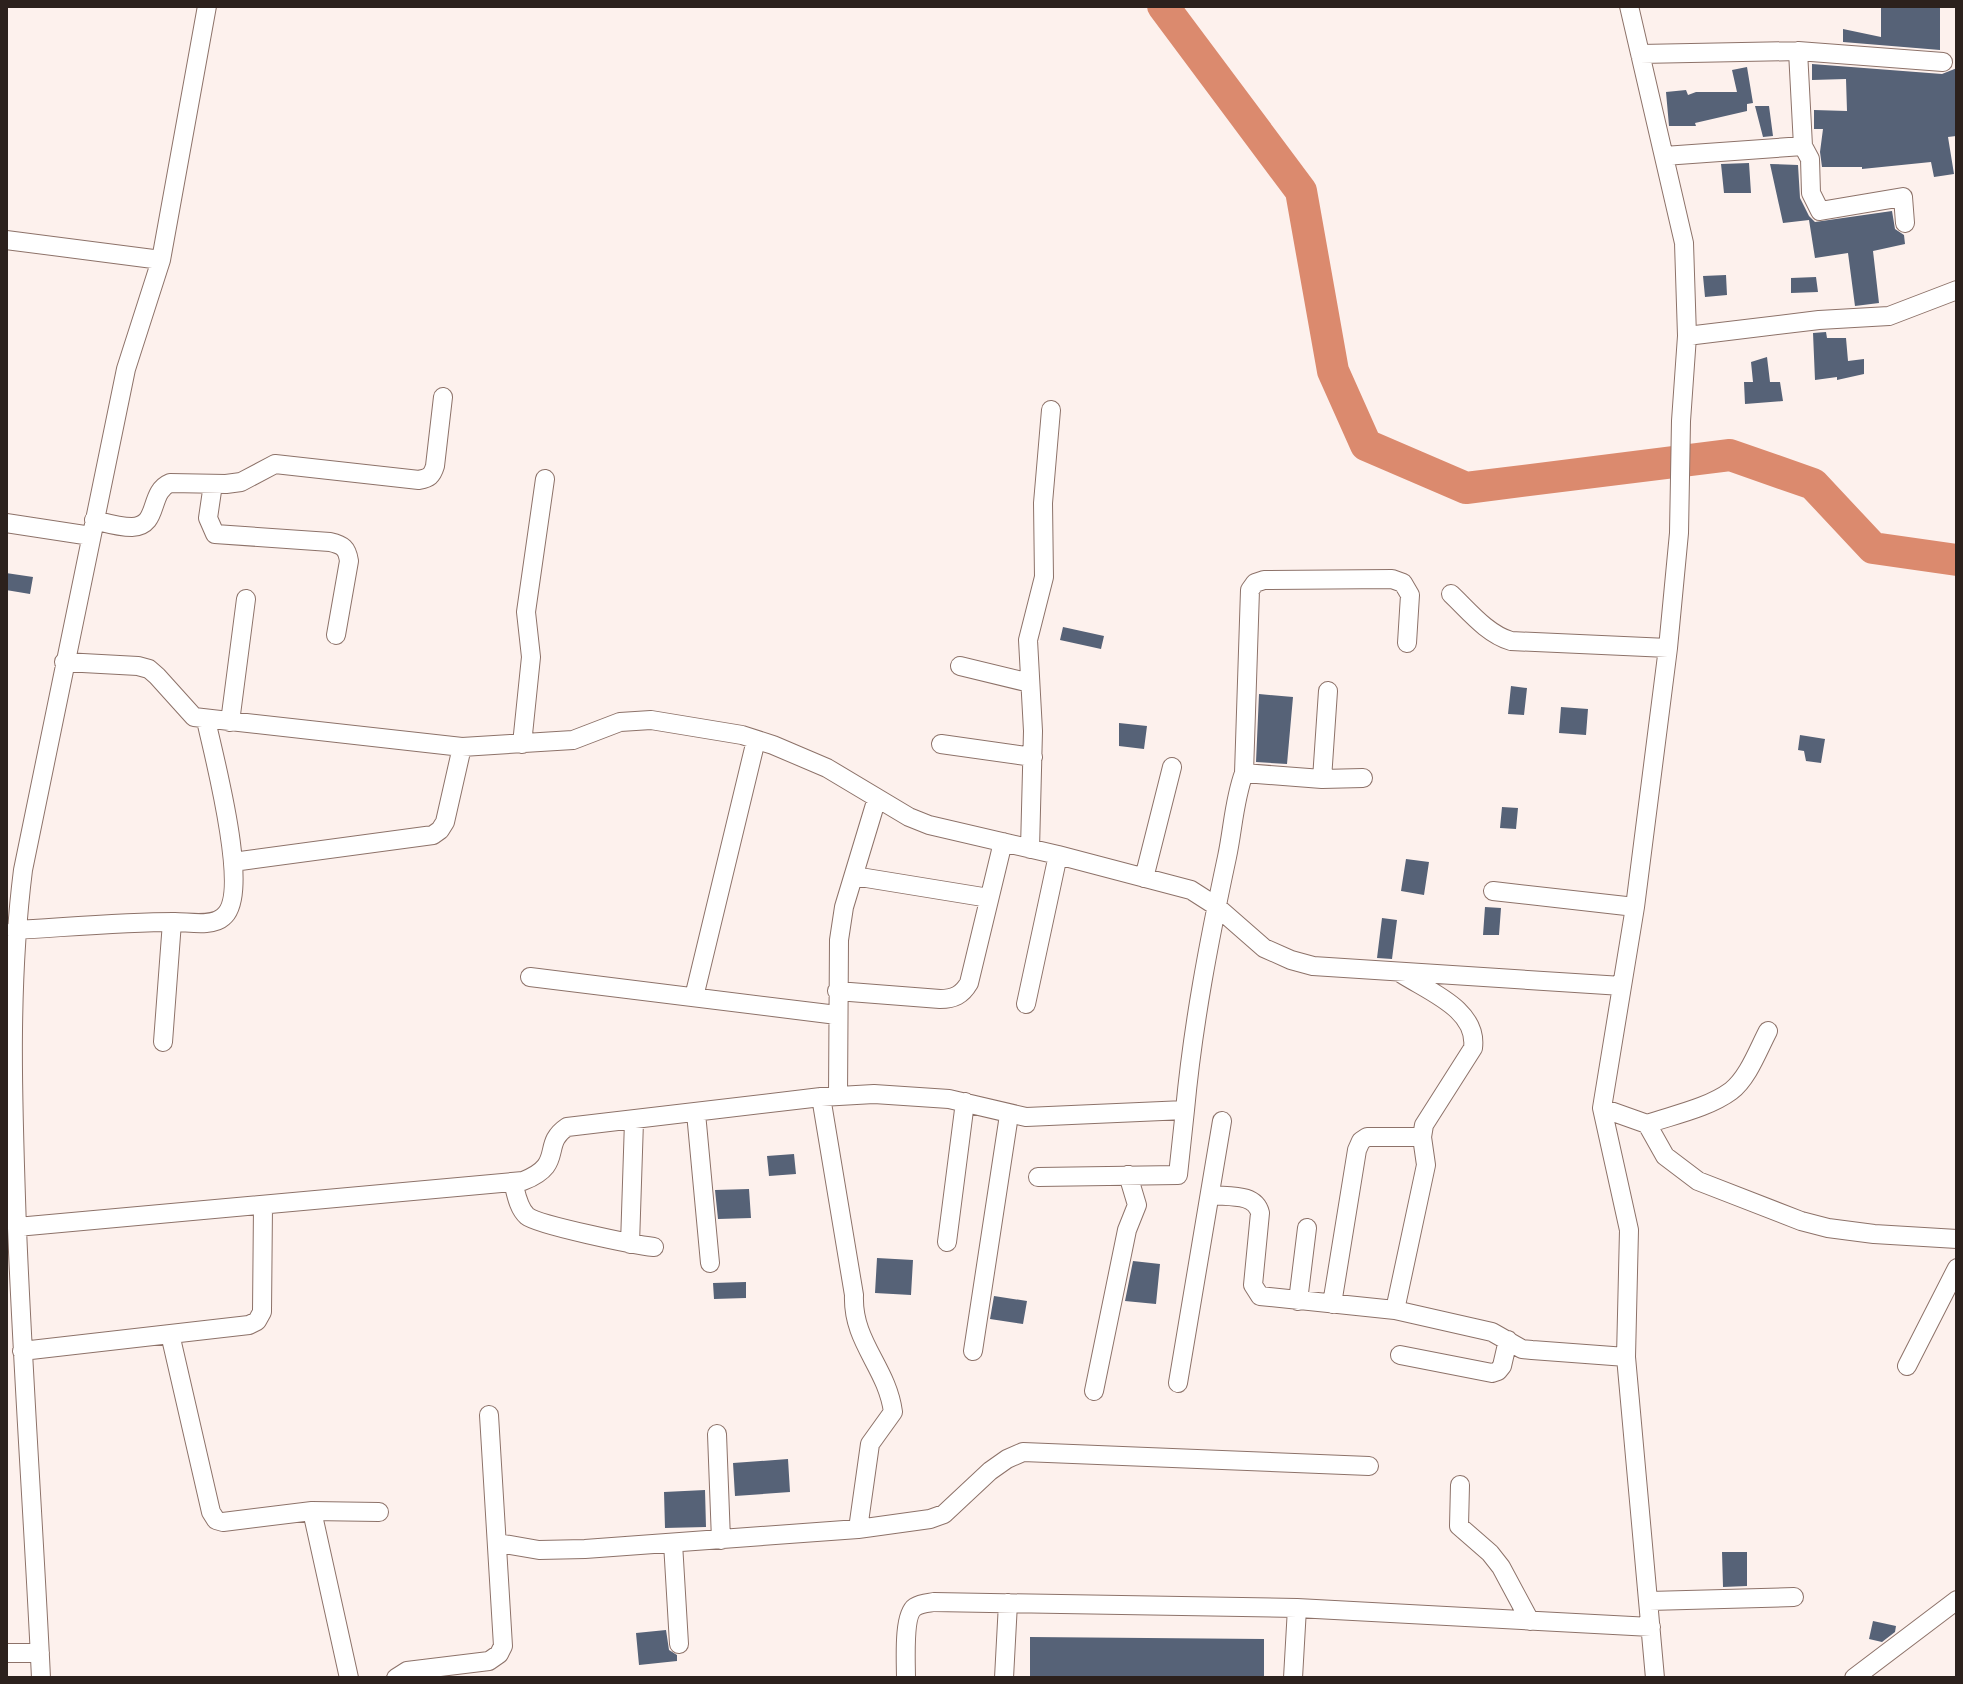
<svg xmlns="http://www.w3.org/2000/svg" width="1963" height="1684" font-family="Commissioner,sans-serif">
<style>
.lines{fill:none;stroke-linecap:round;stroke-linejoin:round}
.river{stroke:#db8a6e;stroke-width:32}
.building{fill:#566277}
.minor-casing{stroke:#8d7269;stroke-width:20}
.minor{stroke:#fff;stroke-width:18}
</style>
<rect width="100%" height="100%" fill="#fdf1ed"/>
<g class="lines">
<path class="river" d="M1163 6 1301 191 1333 371 1366 445 1466 488 1730 455 1813 484 1873 548 1957 560"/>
</g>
<path class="building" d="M1881 6H1940V50L1843 42V29L1881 37Z
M1812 64 1942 74 1957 68 1956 136 1948 137 1954 174 1934 177 1931 162 1862 169V167H1822L1820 152 1823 129H1814V110L1847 111 1846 79 1812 80Z
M1747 67 1753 103 1747 104V111L1695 123 1696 126H1669L1666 92 1686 90 1688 95 1696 92H1737L1732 70Z
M1755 106H1769L1773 136 1763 137Z
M1749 163 1751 193H1724L1721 164Z
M1770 164 1798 165 1800 198 1809 216 1815 222 1892 211 1895 229 1904 235 1905 244 1873 251 1879 303 1855 306 1848 253 1815 258 1809 220 1783 223Z
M1726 275 1727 295 1705 297 1703 276Z
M1816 277 1818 292 1791 293V278Z
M1826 332 1827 338H1846L1848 361 1864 359V374L1837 380V377L1815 380 1813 333Z
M1767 357 1770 382H1780L1783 401 1745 404 1744 382H1753L1751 362Z
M6 573 33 577 30 594 6 590Z
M1063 627 1104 636 1101 649 1060 640Z
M1511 686 1527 688 1524 715 1508 714Z
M1259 694 1293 697 1287 764 1256 762Z
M1561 707 1588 709 1586 735 1559 733Z
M1119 723 1147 726 1144 749 1119 746Z
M1800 735 1825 739 1821 763 1806 761 1804 751 1798 750Z
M1502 807 1518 808 1516 829 1500 828Z
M1406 859 1429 862 1424 895 1401 891Z
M1485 907 1501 908 1499 935H1483Z
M1382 918 1397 920 1392 959 1377 958Z
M794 1154 796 1174 769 1176 767 1156Z
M749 1189 751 1218 718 1219 715 1190Z
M877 1258 913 1260 911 1295 875 1293Z
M1133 1261 1160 1264 1156 1304 1125 1301Z
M746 1282V1298L714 1299 713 1283Z
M994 1296 1027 1301 1023 1324 990 1319Z
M788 1459 790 1492 735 1496 733 1463Z
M705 1490 706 1527 665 1528 664 1492Z
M1722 1552H1747V1586L1723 1587Z
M1873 1621 1896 1626 1895 1632 1882 1642 1869 1639Z
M666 1630 669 1650 677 1655V1661L639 1665 636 1633Z
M1030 1637 1264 1639V1678H1030Z"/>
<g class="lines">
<g class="minor-casing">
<path id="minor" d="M1629 6 1684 243 1687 336 1681 421 1679 533 1668 648 1635 907 1602 1108 1629 1230 1626 1357 1655 1678
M1798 51 1803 146 1810 159 1811 193 1820 211 1903 197 1905 223
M1640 54 1798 51 1943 62
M1664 156 1803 146
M6 240 161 260
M1687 336 1819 320 1889 316 1957 290
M213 484 208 518 215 534 330 542C343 545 347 548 349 561L336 635
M94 520C106 523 119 527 132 527 160 526 148 492 170 483L226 484 241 482 275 464 419 480C429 478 432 476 435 466L443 397
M6 523 91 536
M1451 594C1469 611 1487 634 1511 641L1668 648
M64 662 138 666 149 669 157 676 194 717 462 747 573 740 620 722 651 720 742 735 773 745 827 768 909 817 929 825 1058 855 1191 890 1216 906 1264 948 1291 960 1313 966 1622 986
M960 666 1030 683
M230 722 246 599
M522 744 531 657 526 612 545 479
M941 744 1033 757
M1244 773 1322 779 1363 778
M1322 779 1328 691
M1030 849 1033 731 1028 640 1044 577 1043 503 1051 410
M233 862 433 835 440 830 445 822 462 747
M854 876 989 898
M1144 878 1172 767
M1493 891 1635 907
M15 930C68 927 122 922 175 922 189 922 212 927 223 917 252 895 213 754 206 720
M530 977 837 1015
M837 991 940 999C954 999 962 995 969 983L1003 842
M694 997 756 740
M1026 1004 1058 855
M163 1042 172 922
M838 1096 839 940 844 907 877 798
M821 1097 854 1295C852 1342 887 1367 893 1412L870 1444 858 1529
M1602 1108 1647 1124 1665 1156 1698 1181 1801 1221 1828 1228 1874 1234 1957 1239
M696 1113 710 1263
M1647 1124C1673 1115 1708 1108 1731 1091 1748 1078 1758 1050 1768 1031
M1038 1177 1178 1175 1185 1110
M513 1182C516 1193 518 1208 527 1216 538 1225 635 1245 654 1247
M1211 1195C1229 1197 1255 1193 1260 1213L1253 1285 1260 1296 1395 1310 1492 1332 1522 1349 1532 1350 1626 1357
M17 1227 523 1181C566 1164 540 1145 567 1127L821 1097 874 1094 949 1099 1026 1117 1185 1110C1193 1024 1209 941 1227 857 1233 829 1234 800 1244 773L1250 590 1255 583 1264 580 1392 579 1403 583 1410 595 1407 643
M947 1242 965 1102
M630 1244 634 1121
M1298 1301 1307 1228
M1332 1304 1357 1150 1361 1141 1367 1137H1422
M1395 1310 1426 1165 1422 1137 1424 1125 1473 1048C1478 1010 1430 992 1402 974
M170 1334 211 1512 216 1520 223 1522 312 1511 379 1512
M22 1351 249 1325 257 1321 262 1312 263 1206
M973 1351 1009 1115
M1400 1355 1492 1373 1498 1371 1502 1366 1508 1340
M1907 1366 1957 1268
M1178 1383 1222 1121
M1094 1391 1127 1230 1137 1205 1128 1175
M717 1434 721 1540
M1460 1485 1459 1526 1490 1553 1501 1567 1530 1621
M312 1511 349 1678
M498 1543 539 1550 585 1549 858 1529 930 1519 944 1514 990 1471 1007 1459 1023 1452 1369 1466
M673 1543 679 1644
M1649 1601 1794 1597
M1297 1608 1651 1627
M6 1653H40
M41 1678C34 1528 23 1378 17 1228 13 1108 8 989 23 870L126 369 161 260 207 6
M396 1678 407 1671 489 1661 499 1654 503 1646 489 1415
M906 1678C906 1662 903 1615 915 1607 921 1603 928 1603 934 1602L1297 1608 1293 1678
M1004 1678 1008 1603
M1854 1678 1957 1600"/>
</g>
<use href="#minor" class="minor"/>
</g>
<rect width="1963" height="1684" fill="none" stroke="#2c211d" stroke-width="16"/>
</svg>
